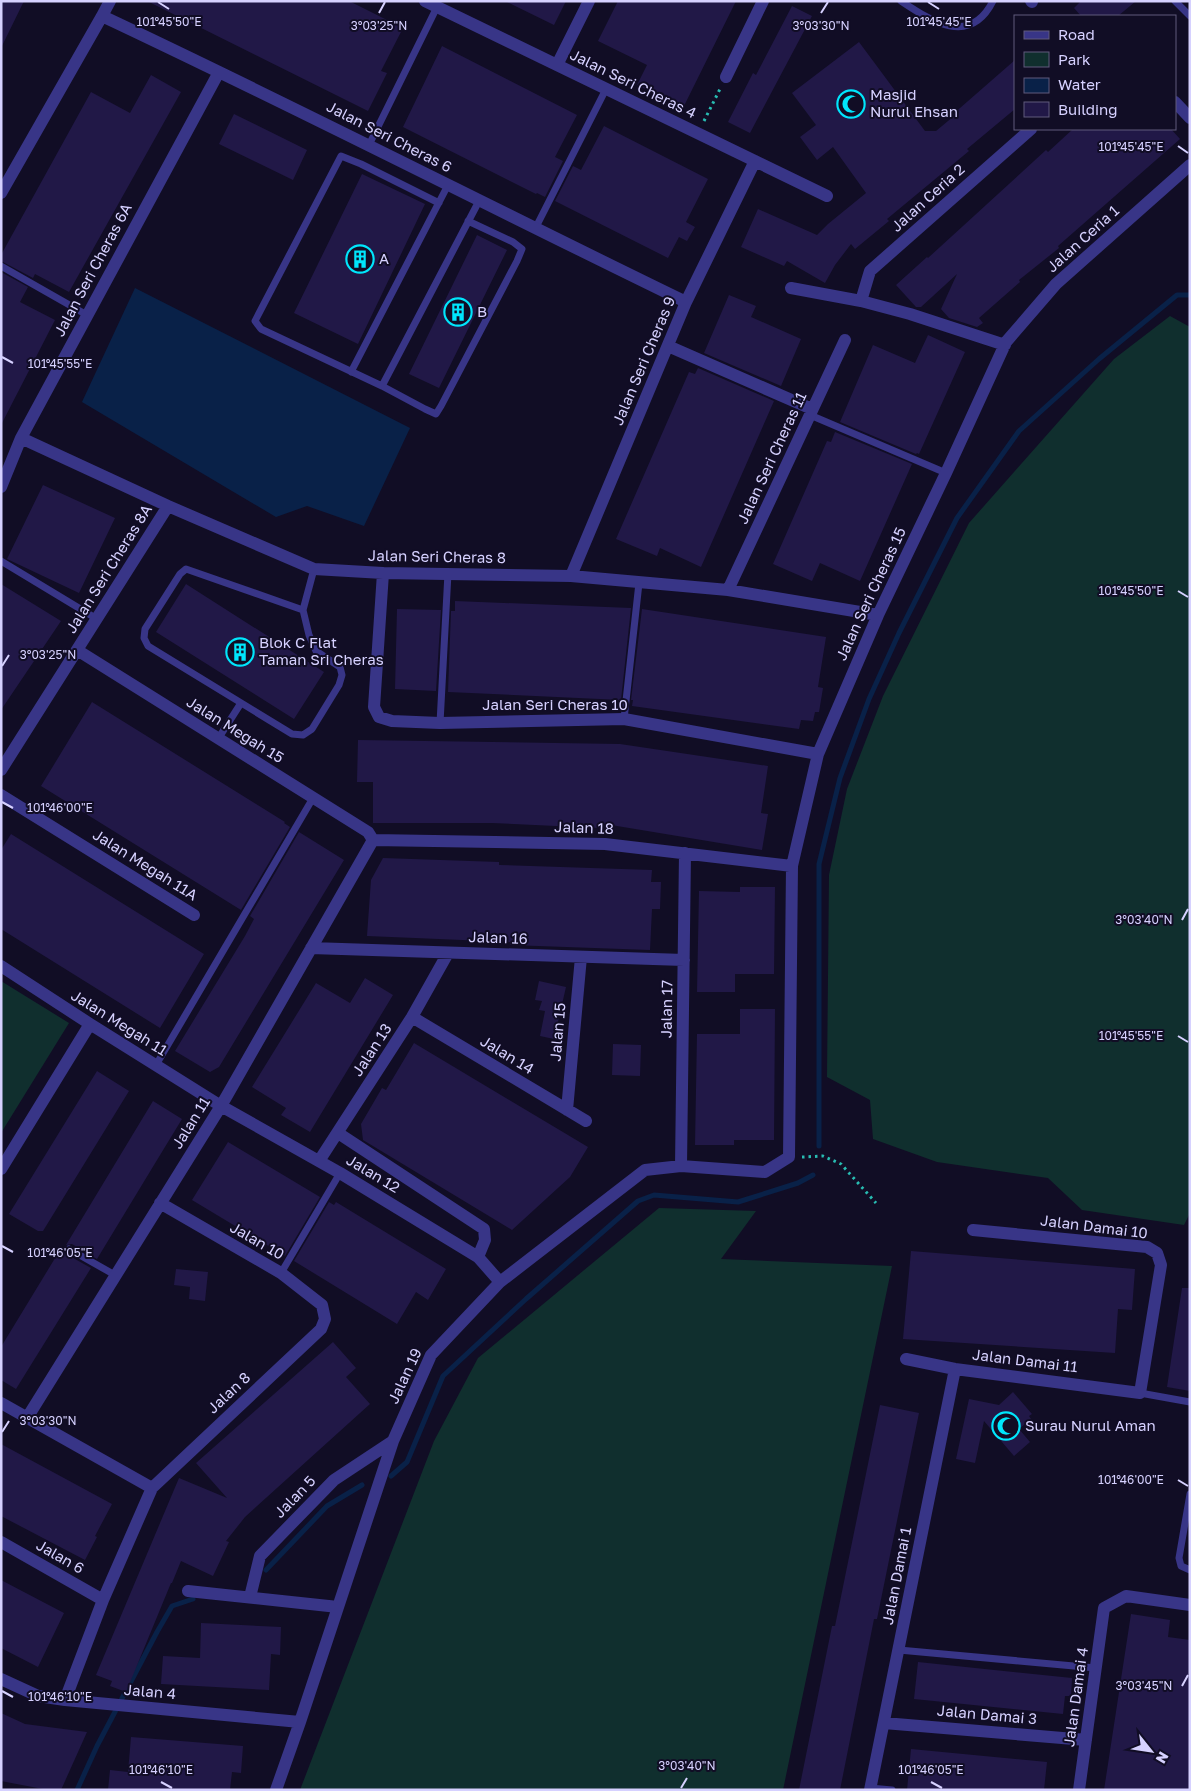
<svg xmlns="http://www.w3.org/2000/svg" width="1191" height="1791" font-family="'Golos Text',sans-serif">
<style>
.green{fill:#102f2e}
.water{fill:#092148}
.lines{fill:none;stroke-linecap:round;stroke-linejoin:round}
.stream{stroke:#092148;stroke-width:5}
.building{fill:#211847}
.path{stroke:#28bcb2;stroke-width:3;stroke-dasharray:2.5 4;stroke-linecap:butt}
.service{stroke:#383587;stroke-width:7}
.minor{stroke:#383587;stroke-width:12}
.ticks{fill:none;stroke:#d6d1ff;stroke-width:2}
.labels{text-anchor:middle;stroke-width:4;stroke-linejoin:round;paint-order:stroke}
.street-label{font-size:15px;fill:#d6d1ff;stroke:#110d25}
.poi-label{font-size:15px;fill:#d6d1ff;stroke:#110d25;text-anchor:start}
.ticks-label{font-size:12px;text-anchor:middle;fill:#d6d1ff;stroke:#110d25;stroke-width:4;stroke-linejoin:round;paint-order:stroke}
</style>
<rect width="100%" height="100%" fill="#110d25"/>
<path class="green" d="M1170 316 1190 327V1213L1184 1225 1082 1210 1048 1178 937 1162 873 1139 870 1100 827 1077 829 875 847 789 883 696 969 523 1114 359Z
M1 981 69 1023 1 1133Z
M659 1208 756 1211 721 1259 892 1266 783 1790H300L434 1441 478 1358Z"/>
<path class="water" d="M135 288 410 428 364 526 307 506 276 517 82 402Z"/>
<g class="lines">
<path class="stream" d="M819 1146V864L840 778 869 699 899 633 957 518 1019 431 1099 359 1177 295H1190
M391 1476 407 1462 443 1376 526 1299 638 1201 654 1195 738 1202 798 1183 813 1175
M266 1570 327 1506 362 1485
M77 1790 97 1746 157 1632 172 1606 193 1599"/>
</g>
<path class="building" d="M1 1H24L1 48Z
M147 1H349L403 28 381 71 387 73 368 111Z
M505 1H566L554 25Z
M618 1H736L683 108 637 85 647 65 598 41Z
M1081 1H1136L1118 16H1081L1074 8Z
M792 6 812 16 750 133 728 122 753 73 756 75Z
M859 42 925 131H936L954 116 952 115 1015 60V109L967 149 969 151 887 219 889 221 855 249 851 244 835 265 825 283 787 261 784 266 741 247 758 209 817 235 828 224 866 193 833 147 817 160 800 137 816 125 792 93Z
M442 46 577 115 555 157 563 161 545 197 537 193 536 194 403 127Z
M151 75 181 92 69 292 35 274 33 278 1 261V255L91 92 130 113Z
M234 114 307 150 293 180 219 144Z
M604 126 708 179 686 222 695 227 687 241 679 237 668 258 555 201 573 166 581 170Z
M1073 129H1171L1180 139 1058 246 1059 248 1019 280 1020 282 979 318 983 323 977 327 949 318 941 309 957 274 921 307H916L896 285 927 257 928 258 1046 150 1048 152Z
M362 174 425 204 358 344 294 313Z
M477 235 507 250 439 388 409 374Z
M1 272 28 287 20 302 55 320 1 425Z
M729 295 756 306 751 317 801 339 781 386 704 353Z
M928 335 965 352 919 454 917 453 916 454 840 422 873 345 915 363Z
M698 368 774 401 701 567 660 548 657 556 616 539 689 372 695 374Z
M835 432 912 464 860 581 820 563 812 581 773 564 827 441 831 442Z
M43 485 115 518 79 593 7 559Z
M1 584 61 621 1 710Z
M186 584 324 672 294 719 156 632Z
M455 601 631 608 621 700 448 692 451 611H455Z
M397 609 441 610 436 691 395 689Z
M642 609 826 637 818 687 823 688 819 712H815L813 721 801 720 799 729 632 706 633 700H631Z
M92 702 285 822 284 823 290 827 241 910 41 786Z
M358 740 620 744 768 766 761 813 768 814 762 850 599 823V828L492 823H373V782H357Z
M299 832 344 860 219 1067 210 1072 175 1051 245 936 254 919 250 916Z
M11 834 204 954 160 1028 1 929V850Z
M383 858 499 862V865L652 870 651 882H661L660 909H652L650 950 510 945V942L367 936 371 880Z
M740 887H775L774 974H735V992H697L699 891 740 892Z
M365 978 393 995 310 1132 281 1115 286 1108 252 1087 316 983 350 1003Z
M539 981 566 987 554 1039 540 1036 545 1011 539 1010 542 1001 535 1000Z
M740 1009H775L774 1140H734V1145H695L697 1034H740Z
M414 1043 588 1147 570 1177 512 1230 363 1140 361 1124 382 1088 386 1090Z
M613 1044 641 1045 640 1076 612 1075Z
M97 1071 129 1091 43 1231H38L9 1214Z
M153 1101 182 1119 154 1165 97 1259 72 1244 66 1245Z
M228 1142 320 1197 285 1256 192 1200Z
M329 1202 334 1205 336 1202 446 1269 428 1300 416 1292 397 1324 294 1261Z
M64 1248 66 1254 91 1268 16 1389 1 1380V1347L60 1250 62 1251Z
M911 1251 1135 1269 1132 1310 1118 1309 1115 1353 903 1339Z
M176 1269 208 1272 205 1301 189 1299 190 1287 174 1285Z
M1182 1288H1190V1391L1167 1387Z
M333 1342 356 1368 346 1377 370 1404 245 1517 226 1541 229 1542 213 1576 181 1561 172 1583H171L126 1692 110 1686 112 1681 96 1675 179 1478 227 1498 196 1463Z
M1013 1392 1032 1414 1029 1416 1031 1419 1019 1429 1030 1442 1014 1456 984 1421 975 1463 956 1459 969 1399 999 1405Z
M880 1405 919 1413 877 1619H874L840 1790H799L832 1626H835Z
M1 1444 112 1504 95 1536 97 1537 85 1560 1 1516Z
M1 1580 64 1613 38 1667 1 1648Z
M1131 1614 1170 1620 1168 1637 1190 1640V1790H1104Z
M201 1623 281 1627 280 1655 271 1654 269 1690 161 1684 163 1656 200 1658Z
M918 1662 1072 1678 1071 1696H1065L1063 1714 914 1699Z
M1 1713 25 1724 87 1732 61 1790H48L1 1781Z
M131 1737 243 1746 241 1773 232 1772 230 1790H108L110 1770 128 1772Z
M911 1749 1047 1762 1044 1790H907Z"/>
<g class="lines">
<path class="path" d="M704 121 720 89
M802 1157 823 1156 841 1164 876 1203"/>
<path class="service" d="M901 1C931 21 970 47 993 1
M1175 1 1190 16
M369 145 437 7
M439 203 361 164 341 156 255 321 261 329 382 386 479 201
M535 229 606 89
M1 266 87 315
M351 372 448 185
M382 386 425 409 436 414 441 406 517 261 522 249 513 242 468 221
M810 415 946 473
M1 561 97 619
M303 610 186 569 180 574 145 629 144 638 148 646 292 734 303 735 312 729 339 685 342 675 340 667 316 651 309 635 303 610 314 569
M624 719 639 583
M440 723 448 573
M218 739 241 703
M156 1065 313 798
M69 1249 115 1275
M281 1273 340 1173
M1140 1393 1190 1402
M1190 1494 1179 1558 1181 1566 1190 1570
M899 1650 1096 1668
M870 1788 892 1790"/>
<path class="minor" d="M425 1 827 196
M1031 1 1032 2
M102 16 110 1
M557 65 589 1
M726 77 763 1
M1175 102 1190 118
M1 193 102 16C298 108 490 207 686 302
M791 288 861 301 910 314 1005 345
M861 301 870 271 1031 129
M668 346 812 409
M21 438 168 506 314 569 383 573 571 576 728 590 878 615
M1 487 21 438 219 72
M383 573 374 707 379 717 392 721 440 723 624 719 818 754
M571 576 686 302 755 161
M728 590 845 340
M77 650 368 832 373 840
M1 770 168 506
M1 795 194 915
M373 840 605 844 792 866
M311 948 684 960
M1 966 90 1024 221 1106 340 1173 478 1257 500 1282
M412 1017 586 1121
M567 1110 581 957
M338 1133 484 1229 485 1240 478 1257
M319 1161 412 1017 448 953
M681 1166 685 853
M1 1169 90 1024
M906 1359 955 1369 1140 1393 1161 1265 1157 1253 1147 1247 973 1230
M1 1403 152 1488
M27 1418 221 1106 373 840
M1 1542 103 1600
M188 1591 338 1607
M250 1597 260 1556 334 1480 393 1441
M1 1679 38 1696 65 1700 300 1722
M65 1700 103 1600 152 1488 321 1329 325 1319 322 1305 281 1273 160 1203
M884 1723 1086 1740
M276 1790 300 1722 393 1441 431 1355 500 1282 645 1170 681 1166 765 1172 789 1157 792 866 818 754 878 615 946 473 1006 342 1056 284 1190 165
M870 1790 955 1369
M1079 1790 1104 1608 1126 1596 1190 1605"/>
</g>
<path class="ticks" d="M158 2 169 9M928 2 939 9M379 13 385 2M821 13 828 2M1178 146 1188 153M2 357 13 363M1178 591 1188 597M2 666 9 655M2 802 13 808M1182 920 1188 909M1178 1036 1188 1042M2 1246 13 1252M2 1432 9 1421M1178 1480 1188 1486M1182 1686 1188 1675M2 1691 13 1697M161 1782 172 1788M931 1782 942 1788M681 1788 687 1778"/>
<defs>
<g id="mosque-ring" transform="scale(1.4375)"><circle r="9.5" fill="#110d25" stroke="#00e6fc" stroke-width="1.5"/><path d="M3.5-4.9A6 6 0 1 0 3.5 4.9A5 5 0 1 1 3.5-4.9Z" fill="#00e6fc"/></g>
<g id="building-ring" transform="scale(1.4375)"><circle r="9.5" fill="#110d25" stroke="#00e6fc" stroke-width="1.5"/><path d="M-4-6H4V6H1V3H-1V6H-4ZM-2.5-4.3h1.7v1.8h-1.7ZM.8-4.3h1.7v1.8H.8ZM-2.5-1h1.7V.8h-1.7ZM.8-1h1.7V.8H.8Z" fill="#00e6fc"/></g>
</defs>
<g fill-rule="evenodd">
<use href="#mosque-ring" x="851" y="104"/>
<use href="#building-ring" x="360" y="259"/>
<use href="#building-ring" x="458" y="312"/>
<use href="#building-ring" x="240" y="652"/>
<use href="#mosque-ring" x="1006" y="1426"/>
</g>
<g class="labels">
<g class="street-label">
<text transform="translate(633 84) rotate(26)" y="5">Jalan Seri Cheras 4</text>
<text transform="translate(389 137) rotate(27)" y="5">Jalan Seri Cheras 6</text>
<text transform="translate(928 198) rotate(-42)" y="5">Jalan Ceria 2</text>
<text transform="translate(1083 239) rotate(-42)" y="5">Jalan Ceria 1</text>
<text transform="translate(93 270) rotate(-62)" y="5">Jalan Seri Cheras 6A</text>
<text transform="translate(644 361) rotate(-67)" y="5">Jalan Seri Cheras 9</text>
<text transform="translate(772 458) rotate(-65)" y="5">Jalan Seri Cheras 11</text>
<text transform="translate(437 557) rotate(1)" y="5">Jalan Seri Cheras 8</text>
<text transform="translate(109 569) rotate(-58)" y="5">Jalan Seri Cheras 8A</text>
<text transform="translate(871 594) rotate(-65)" y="5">Jalan Seri Cheras 15</text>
<text x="555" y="710">Jalan Seri Cheras 10</text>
<text transform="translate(235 730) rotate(32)" y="5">Jalan Megah 15</text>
<text transform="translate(584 828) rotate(2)" y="5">Jalan 18</text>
<text transform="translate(145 865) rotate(32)" y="5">Jalan Megah 11A</text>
<text transform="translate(498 938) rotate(2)" y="5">Jalan 16</text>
<text transform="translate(667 1009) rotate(-89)" y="5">Jalan 17</text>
<text transform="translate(119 1023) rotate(32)" y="5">Jalan Megah 11</text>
<text transform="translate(558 1032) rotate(-85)" y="5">Jalan 15</text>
<text transform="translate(372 1050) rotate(-57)" y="5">Jalan 13</text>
<text transform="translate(507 1055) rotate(31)" y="5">Jalan 14</text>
<text transform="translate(191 1123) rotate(-58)" y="5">Jalan 11</text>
<text transform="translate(373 1174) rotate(31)" y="5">Jalan 12</text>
<text transform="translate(1094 1227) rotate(7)" y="5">Jalan Damai 10</text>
<text transform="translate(257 1241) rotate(30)" y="5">Jalan 10</text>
<text transform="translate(1025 1361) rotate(7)" y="5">Jalan Damai 11</text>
<text transform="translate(405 1376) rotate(-65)" y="5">Jalan 19</text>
<text transform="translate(229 1393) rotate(-43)" y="5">Jalan 8</text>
<text transform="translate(295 1497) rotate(-46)" y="5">Jalan 5</text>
<text transform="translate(60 1557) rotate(30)" y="5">Jalan 6</text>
<text transform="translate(897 1576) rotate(-79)" y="5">Jalan Damai 1</text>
<text transform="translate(150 1692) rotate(5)" y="5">Jalan 4</text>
<text transform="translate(1076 1697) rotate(-82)" y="5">Jalan Damai 4</text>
<text transform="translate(987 1715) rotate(5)" y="5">Jalan Damai 3</text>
</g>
<g class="poi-label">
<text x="870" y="100">Masjid<tspan x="870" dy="17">Nurul Ehsan</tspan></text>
<text x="379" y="264">A</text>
<text x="477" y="317">B</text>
<text x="259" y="648">Blok C Flat<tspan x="259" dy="17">Taman Sri Cheras</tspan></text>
<text x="1025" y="1431">Surau Nurul Aman</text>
</g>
</g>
<g class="ticks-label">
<text x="169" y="26">101°45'50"E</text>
<text x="939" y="26">101°45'45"E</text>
<text x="379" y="30">3°03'25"N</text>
<text x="821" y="30">3°03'30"N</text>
<text x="1131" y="151">101°45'45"E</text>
<text x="60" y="368">101°45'55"E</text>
<text x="1131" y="595">101°45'50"E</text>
<text x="48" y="659">3°03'25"N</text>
<text x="60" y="812">101°46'00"E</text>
<text x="1144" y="924">3°03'40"N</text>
<text x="1131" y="1040">101°45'55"E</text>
<text x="60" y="1257">101°46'05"E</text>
<text x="48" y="1425">3°03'30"N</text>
<text x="1131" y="1484">101°46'00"E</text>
<text x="1144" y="1690">3°03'45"N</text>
<text x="60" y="1701">101°46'10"E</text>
<text x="687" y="1770">3°03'40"N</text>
<text x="161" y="1774">101°46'10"E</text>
<text x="931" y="1774">101°46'05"E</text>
</g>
<rect width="1191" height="1791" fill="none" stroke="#d6d1ff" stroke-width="5"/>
<rect x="1014" y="15" width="162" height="115" fill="#110d25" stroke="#605b7c"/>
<rect x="1024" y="31" width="25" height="8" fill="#383587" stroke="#605b7c"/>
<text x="1058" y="40" font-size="15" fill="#d6d1ff">Road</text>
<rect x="1024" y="52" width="25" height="15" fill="#102f2e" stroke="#605b7c"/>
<text x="1058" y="65" font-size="15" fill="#d6d1ff">Park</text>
<rect x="1024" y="78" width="25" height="15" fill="#092148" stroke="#605b7c"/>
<text x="1058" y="90" font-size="15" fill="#d6d1ff">Water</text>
<rect x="1024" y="102" width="25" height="15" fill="#211847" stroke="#605b7c"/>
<text x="1058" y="115" font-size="15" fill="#d6d1ff">Building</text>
<g transform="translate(1151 1751) rotate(120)" stroke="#110d25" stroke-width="4" paint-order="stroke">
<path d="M0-4L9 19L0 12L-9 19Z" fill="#d6d1ff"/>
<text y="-8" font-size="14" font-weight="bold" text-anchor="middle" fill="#d6d1ff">N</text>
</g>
</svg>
